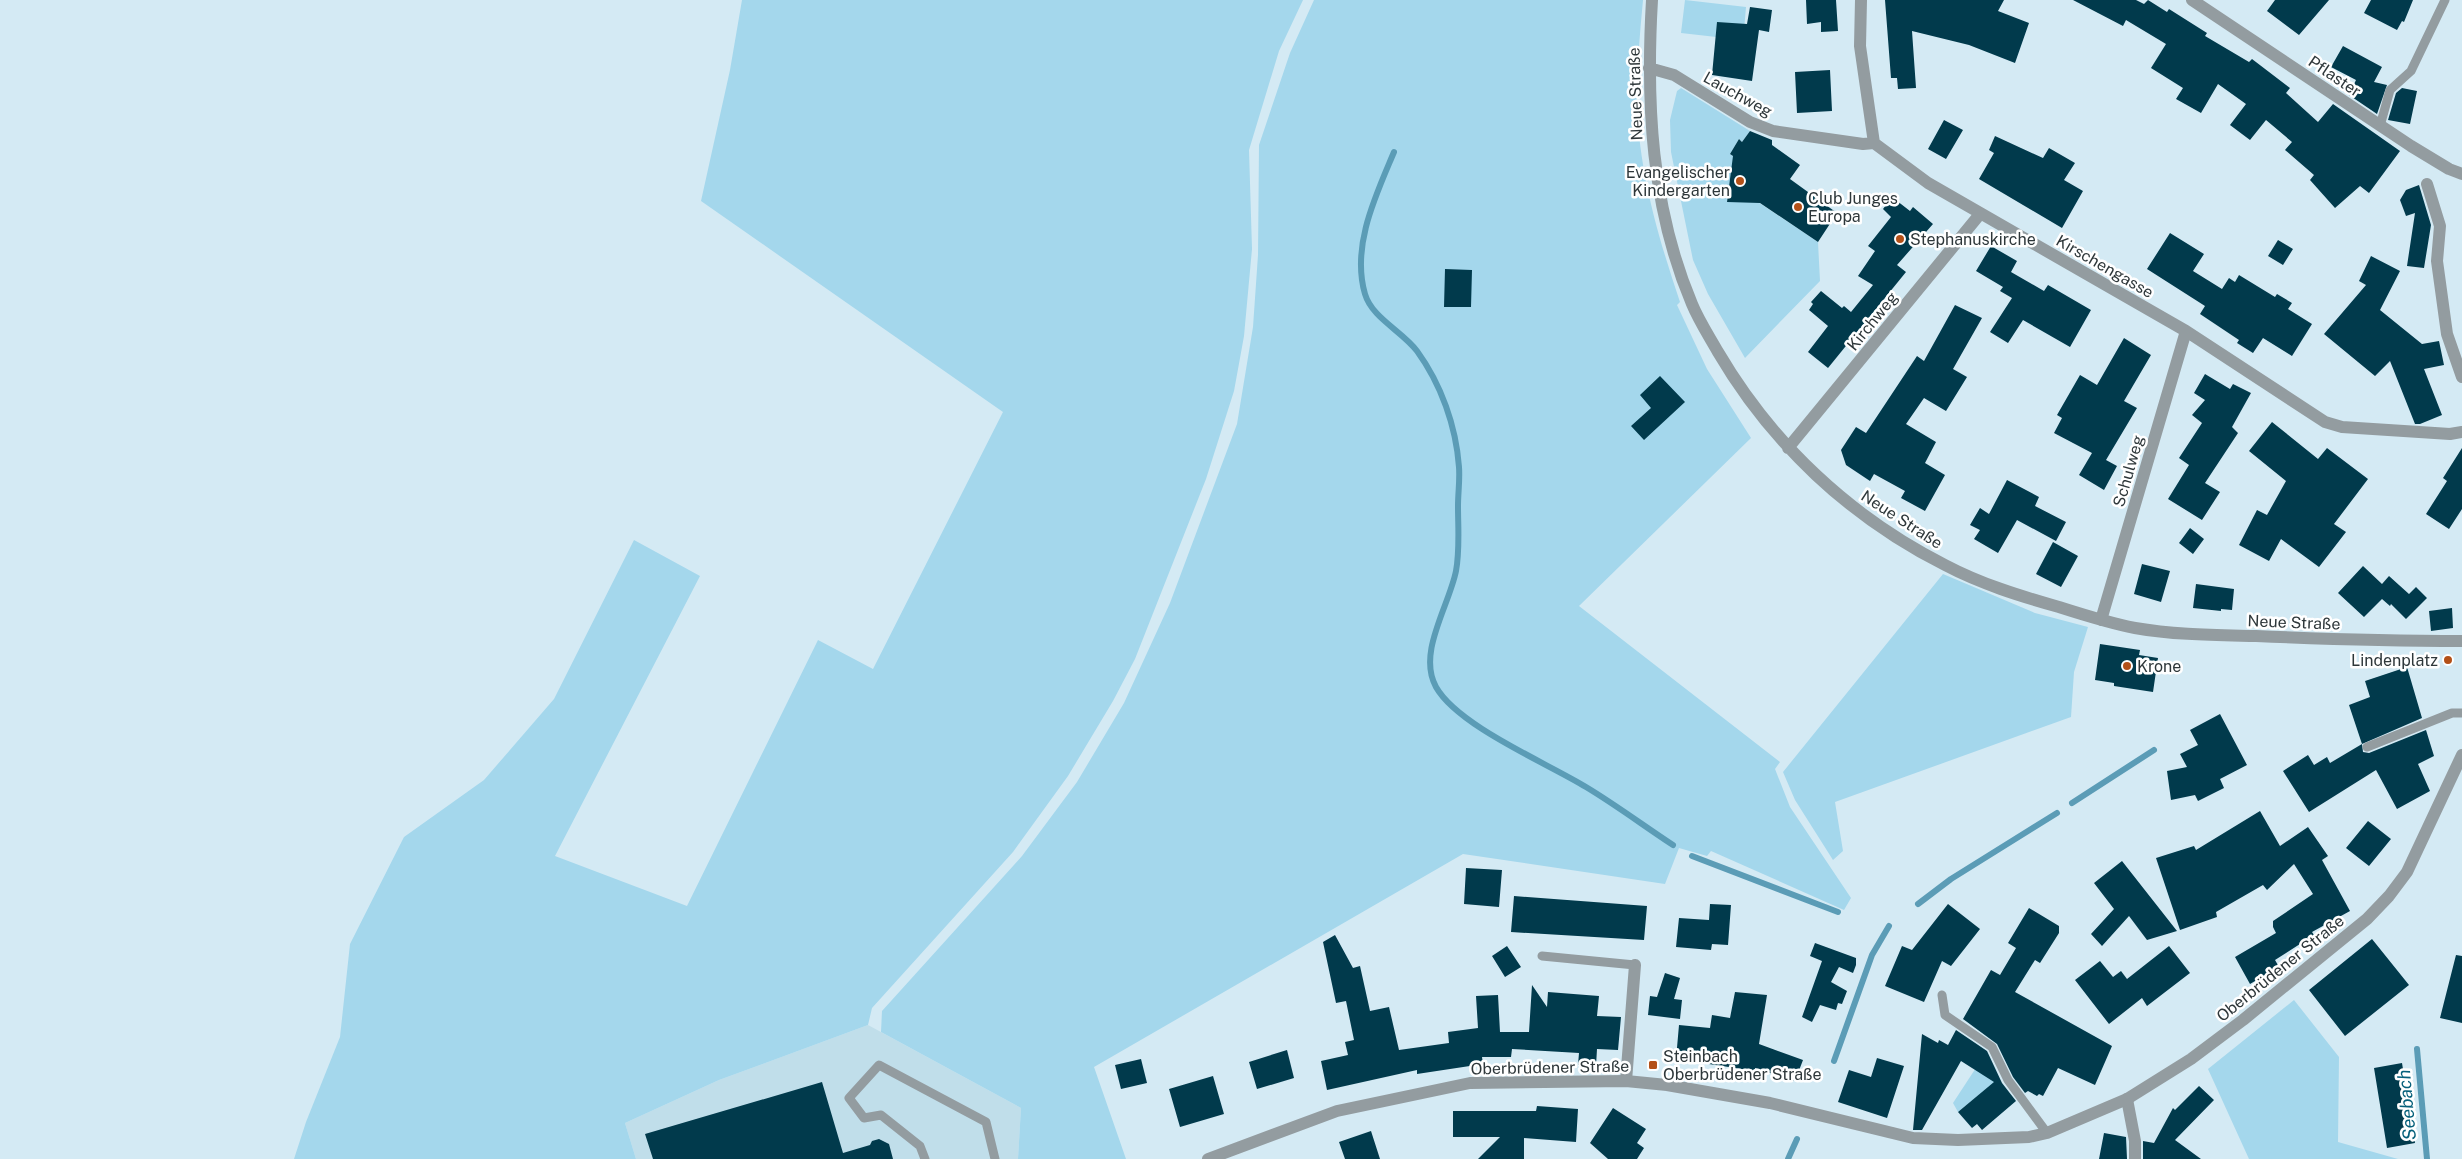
<svg xmlns="http://www.w3.org/2000/svg" width="2462" height="1159" font-family="'Public Sans',sans-serif">
<style>
.built{fill:#c0deea}
.green{fill:#a4d7ec}
.lines{fill:none;stroke-linecap:round;stroke-linejoin:round}
.stream{stroke:#5b9cb6;stroke-width:6}
.building{fill:#013a4c}
.service{stroke:#939ca0;stroke-width:9}
.minor{stroke:#939ca0;stroke-width:12}
.tertiary{stroke:#939ca0;stroke-width:12}
.poi-dot{fill:#b35018;stroke:#fff;stroke-width:2}
.labels{text-anchor:middle;stroke-width:5;stroke-linejoin:round;paint-order:stroke}
.street-label{font-size:16px;fill:#2e373a;stroke:#fff}
.poi-label{font-size:16px;fill:#2e373a;stroke:#fff;text-anchor:start}
.water-label{font-size:18px;font-style:italic;fill:#05607b;stroke:#fff}
</style>
<rect width="100%" height="100%" fill="#d4eaf4"/>
<path class="built" d="M868 1025 1021 1108 1018 1159H636L625 1123 719 1080Z"/>
<path class="green" d="M742 0H1303L1279 51 1249 150 1252 249 1244 336 1234 391 1206 479 1135 659 1113 701 1068 776 1013 852 872 1008 868 1025 719 1080 625 1123 636 1159H294L306 1122 340 1037 350 944 404 837 484 780 554 699 634 540 700 576 555 856 687 906 818 640 873 669 1003 412 701 201 730 70Z
M1314 0H1643C1640 32 1637 64 1637 96 1637 165 1658 237 1680 302L1677 305 1707 369 1751 438 1579 606 1780 762 1775 769 1790 807 1851 898 1844 910 1711 851 1707 856 1679 848 1665 884 1463 854 1094 1067 1126 1159H1018L1021 1108 881 1032 882 1011 1022 856 1077 782 1124 703 1170 603 1237 424 1253 327 1258 255 1259 145 1290 53Z
M1685 0 1746 7 1744 30 1734 39 1681 33Z
M1681 88 1750 131 1742 142 1739 139 1730 154 1736 158 1734 166 1732 167 1727 202H1758L1818 242 1820 281 1745 358 1708 294 1693 260 1671 152 1670 120 1677 91Z
M1943 574 2035 613 2088 627 2074 672 2071 717 1835 802 1843 851 1833 860 1795 800 1783 772Z
M2294 1000 2339 1057 2338 1142 2398 1159H2249L2208 1069Z
M1985 1054 1999 1079 1958 1112 1953 1103Z"/>
<g class="lines">
<path class="stream" d="M1394 152C1376 195 1351 246 1365 294 1372 318 1402 331 1417 351 1441 384 1456 426 1459 467 1460 480 1458 493 1458 506 1458 528 1460 550 1456 571 1449 606 1417 653 1436 687 1458 726 1547 763 1586 787 1616 805 1644 826 1673 845
M2072 803 2154 750
M1692 856 1838 912
M1918 904 1951 879 2057 813
M2417 1049 2427 1159
M1834 1061 1872 955 1889 926
M1788 1159 1797 1139"/>
</g>
<path class="building" d="M1806 0H1836L1838 31 1821 32V22L1807 24Z
M1885 0H2004L1998 11 2029 23 2015 63 1969 45 1912 31 1916 88 1898 89 1897 78H1891Z
M2073 0H2136L2144 4 2148 0 2167 12 2169 9 2207 33 2205 36 2249 62 2252 59 2290 88 2286 93 2318 122 2333 104 2400 151 2369 193 2360 186 2335 208 2310 180 2314 175 2285 150 2292 142 2266 120 2250 140 2230 125 2246 104 2218 84 2201 113 2176 99 2183 88 2151 68 2166 44 2126 20 2123 26Z
M2275 0H2329L2299 35 2267 11Z
M2371 0H2413L2404 22 2402 21 2397 30 2364 13Z
M1750 7 1772 10 1769 32 1759 30 1752 81 1712 75 1717 22 1747 24Z
M2343 46 2382 67 2374 82 2387 85 2377 114 2349 95 2356 80 2331 67Z
M1830 70 1832 111 1797 113 1795 72Z
M2402 88 2417 91 2410 124 2388 120 2396 93Z
M1944 120 1963 130 1946 159 1928 149Z
M1750 131 1772 140V145L1800 165 1790 179 1837 213 1818 242 1760 203 1727 202 1733 156 1730 154 1739 139 1742 142Z
M1995 136 2043 158 2049 148 2075 163 2064 180 2083 191 2062 228 1979 179 1994 153 1989 150Z
M2419 185 2431 225 2424 268 2407 266 2415 213 2406 216 2400 200 2406 190Z
M1892 197 1910 211 1913 207 1933 224 1897 265 1906 272 1828 368 1808 352 1828 326 1809 310 1813 304 1811 302 1821 291 1842 308 1844 306 1851 312 1873 285 1858 276 1875 251 1868 246 1891 217 1883 209Z
M2170 233 2204 254 2193 271 2222 289 2229 278 2235 282 2239 275 2275 297 2277 294 2292 303 2288 309 2312 324 2292 356 2263 338 2253 353 2237 343 2239 340 2200 314 2205 306 2147 269Z
M2278 240 2293 249 2283 265 2268 256Z
M1991 246 2017 261 2011 272 2044 291 2048 285 2091 310 2070 347 2023 320 2008 343 1990 332 2012 298 2000 291 2003 287 1976 271Z
M2371 256 2400 271 2380 310 2422 344 2439 341 2444 365 2424 369 2442 415 2420 424H2415L2390 361 2375 376 2324 334 2366 285 2359 281Z
M1445 269 1472 270 1471 307H1444Z
M1955 305 1982 318 1953 369 1967 377 1946 411 1924 398 1906 424 1936 442 1925 463 1945 475 1925 511 1901 498 1905 491 1874 474 1870 481 1846 465 1841 450 1856 427 1866 433 1917 356 1924 361Z
M2124 338 2151 355 2124 401 2137 408 2106 460 2117 466 2104 490 2079 475 2092 453 2054 433 2062 418 2057 415 2080 375 2097 385Z
M2205 374 2230 389 2233 384 2251 393 2232 427 2238 433 2205 483 2220 492 2202 520 2168 499 2189 465 2179 458 2202 423 2192 415 2205 400 2194 393Z
M1660 376 1685 402 1644 440 1631 426 1651 408 1640 395Z
M2272 422 2318 459 2327 448 2368 479 2334 524 2346 532 2319 567 2281 539 2269 561 2239 545 2257 510 2267 515 2286 481 2249 451Z
M2462 448V509L2449 529 2426 514 2447 481 2443 478Z
M2007 480 2039 497 2035 506 2066 522 2056 541 2017 520 1998 553 1974 539 1980 530 1970 525 1980 508 1989 514Z
M2190 528 2204 539 2193 554 2179 543Z
M2053 542 2078 556 2061 587 2036 574Z
M2142 564 2170 571 2161 602 2134 594Z
M2363 566 2382 584 2389 576 2409 594 2416 587 2427 598 2406 619 2391 604 2390 606 2382 599 2364 617 2338 593Z
M2196 584 2234 589 2232 610 2221 609V611L2193 608Z
M2452 608 2453 628 2431 631 2429 611Z
M2100 644 2140 650 2139 655 2158 658 2153 692 2114 686V683L2095 680Z
M2407 667 2422 718 2362 744 2349 705 2370 697 2365 681Z
M2220 714 2247 765 2220 779 2224 788 2198 801 2195 795 2171 800 2167 771 2187 767 2180 754 2198 745 2190 730Z
M2426 730 2434 756 2418 764 2430 791 2397 809 2376 770 2309 812 2283 771 2308 755 2314 765 2327 757 2330 763 2362 744 2363 752 2369 753Z
M2260 811 2280 846 2308 827 2328 856 2322 860 2350 911 2312 932 2314 935 2275 960 2279 967 2250 984 2235 957 2276 933 2273 927V921L2313 894 2294 864 2267 890 2263 885 2216 912 2217 917 2180 930 2156 858 2194 846 2196 850Z
M2368 821 2391 839 2369 866 2346 848Z
M2122 861 2177 931 2147 940 2129 916 2102 946 2091 934 2114 909 2094 883Z
M1466 868 1502 870 1499 907 1464 904Z
M1514 896 1647 906 1644 940 1511 932Z
M1710 904 1731 905 1728 945 1712 944 1711 950 1676 947 1679 918 1709 920Z
M1948 904 1980 929 1951 966 1942 961 1924 1002 1885 986 1902 946 1912 950Z
M2029 908 2059 926V933L2040 963 2035 960 2015 992 2112 1046 2095 1085 2058 1068 2043 1096 2039 1094 2037 1096 2028 1091 2025 1093 2013 1077 1997 1044 1963 1019 1991 970 2000 975 2016 948 2008 943Z
M1335 935 1353 968 1360 966 1370 1011 1389 1007 1399 1050 1449 1043 1448 1032 1478 1028 1476 996 1498 995 1500 1032H1529L1532 985 1547 1007 1548 992 1599 996 1597 1016 1621 1017 1618 1050 1597 1049 1596 1066 1578 1065 1579 1053 1512 1049 1511 1057H1482L1483 1064 1417 1074V1070L1327 1090 1321 1061 1348 1055 1345 1042 1354 1040 1346 1001 1336 1003 1323 942Z
M2372 939 2409 985 2345 1036 2309 990Z
M1815 943 1856 958V965L1853 973 1839 967 1831 982 1847 991 1842 1004 1838 1003 1836 1010 1820 1005 1812 1022 1802 1017 1822 961 1810 956Z
M1507 946 1521 967 1505 977 1492 956Z
M2169 946 2190 973 2147 1006 2142 998 2109 1024 2075 980 2100 961 2113 977 2121 971 2127 979Z
M2456 955 2462 956V1023L2440 1018Z
M1665 973 1680 978 1674 999 1682 1000 1680 1019 1648 1015 1650 996 1657 997Z
M1735 992 1767 995 1759 1044 1803 1060 1795 1081 1755 1068V1071L1676 1059 1679 1025 1710 1028 1712 1015 1730 1018Z
M1956 1030 1987 1051 2002 1083 2016 1101 1982 1130 1977 1124 1972 1128 1958 1112 1994 1082 1961 1061 1922 1130H1913L1922 1034 1938 1043 1939 1040 1948 1045Z
M1287 1050 1294 1078 1257 1089 1249 1062Z
M1877 1058 1904 1066 1887 1118 1838 1102 1849 1070 1871 1077Z
M1141 1059 1147 1083 1121 1089 1115 1065Z
M2402 1063 2415 1143 2387 1148 2374 1068Z
M1213 1076 1224 1114 1180 1127 1169 1089Z
M822 1082 843 1153 870 1145 872 1141 879 1139 889 1144 893 1159H653L645 1134Z
M2199 1086 2214 1100 2175 1140 2201 1159H2143V1141L2154 1143 2173 1108 2175 1110Z
M1537 1106 1578 1109 1576 1142 1524 1138V1159H1478L1500 1137H1453V1111H1536Z
M1613 1108 1646 1129 1637 1143 1644 1148 1637 1159H1608L1590 1143Z
M1371 1131 1380 1159H1345L1339 1142Z
M2104 1133 2126 1137 2127 1159H2099Z"/>
<g class="lines">
<path class="service" d="M2380 126 2390 90 2411 71 2445 0
M2367 747 2452 713H2462
M1542 956 1635 965
M1942 995 1945 1015 1992 1047 2008 1080 2047 1133
M925 1159 920 1146 881 1115 864 1118 849 1098 879 1065 986 1122 995 1159"/>
<path class="minor" d="M1652 0C1646 103 1651 207 1692 304 1699 321 1709 336 1718 352 1772 444 1850 517 1945 565 1981 584 2020 596 2059 607 2084 615 2109 623 2135 628 2175 635 2215 635 2256 636 2325 639 2393 641 2462 641
M1861 0 1860 46 1874 143 1928 183 2186 331 2325 422 2342 427 2450 434 2462 432
M2192 0 2411 146 2449 169 2462 174
M1649 68 1674 75 1750 122 1773 131 1863 144 1874 143
M2427 184 2440 226 2437 261 2447 334 2462 377
M1788 448 1980 214
M2101 620 2186 331
M1626 1081 1635 965
M2127 1099 2135 1141V1159"/>
<path class="tertiary" d="M1208 1159 1337 1111 1470 1083 1626 1081 1667 1085 1770 1103 1913 1138 1958 1140 2029 1137 2047 1133 2127 1099 2191 1059 2243 1020 2367 919 2389 896 2407 872 2462 755"/>
</g>
<g class="poi-dot">
<circle cx="1740" cy="181" r="5"/>
<circle cx="1798" cy="207" r="5"/>
<circle cx="1900" cy="239" r="5"/>
<circle cx="2448" cy="660" r="5"/>
<circle cx="2127" cy="666" r="5"/>
<rect x="1648" y="1060" width="10" height="10" rx="2.5"/>
</g>
<g class="labels">
<g class="street-label">
<text transform="translate(2335 76) rotate(34)" y="6">Pflaster</text>
<text transform="translate(1635 94) rotate(-92)" y="6">Neue Straße</text>
<text transform="translate(1738 94) rotate(29)" y="6">Lauchweg</text>
<text transform="translate(2105 266) rotate(30)" y="6">Kirschengasse</text>
<text transform="translate(1872 321) rotate(-51)" y="6">Kirchweg</text>
<text transform="translate(2128 471) rotate(-74)" y="6">Schulweg</text>
<text transform="translate(1902 519) rotate(33)" y="6">Neue Straße</text>
<text transform="translate(2294 622) rotate(2)" y="6">Neue Straße</text>
<text transform="translate(2280 968) rotate(-39)" y="6">Oberbrüdener Straße</text>
<text transform="translate(1550 1067) rotate(-1)" y="6">Oberbrüdener Straße</text>
</g>
<g class="poi-label">
<text x="1730" y="178" text-anchor="end">Evangelischer<tspan x="1730" dy="18">Kindergarten</tspan></text>
<text x="1808" y="204">Club Junges<tspan x="1808" dy="18">Europa</tspan></text>
<text x="1910" y="245">Stephanuskirche</text>
<text x="2438" y="666" text-anchor="end">Lindenplatz</text>
<text x="2137" y="672">Krone</text>
<text x="1663" y="1062">Steinbach<tspan x="1663" dy="18">Oberbrüdener Straße</tspan></text>
</g>
<g class="water-label">
<text transform="translate(2407 1105) rotate(-95)" y="6">Seebach</text>
</g>
</g>
</svg>
